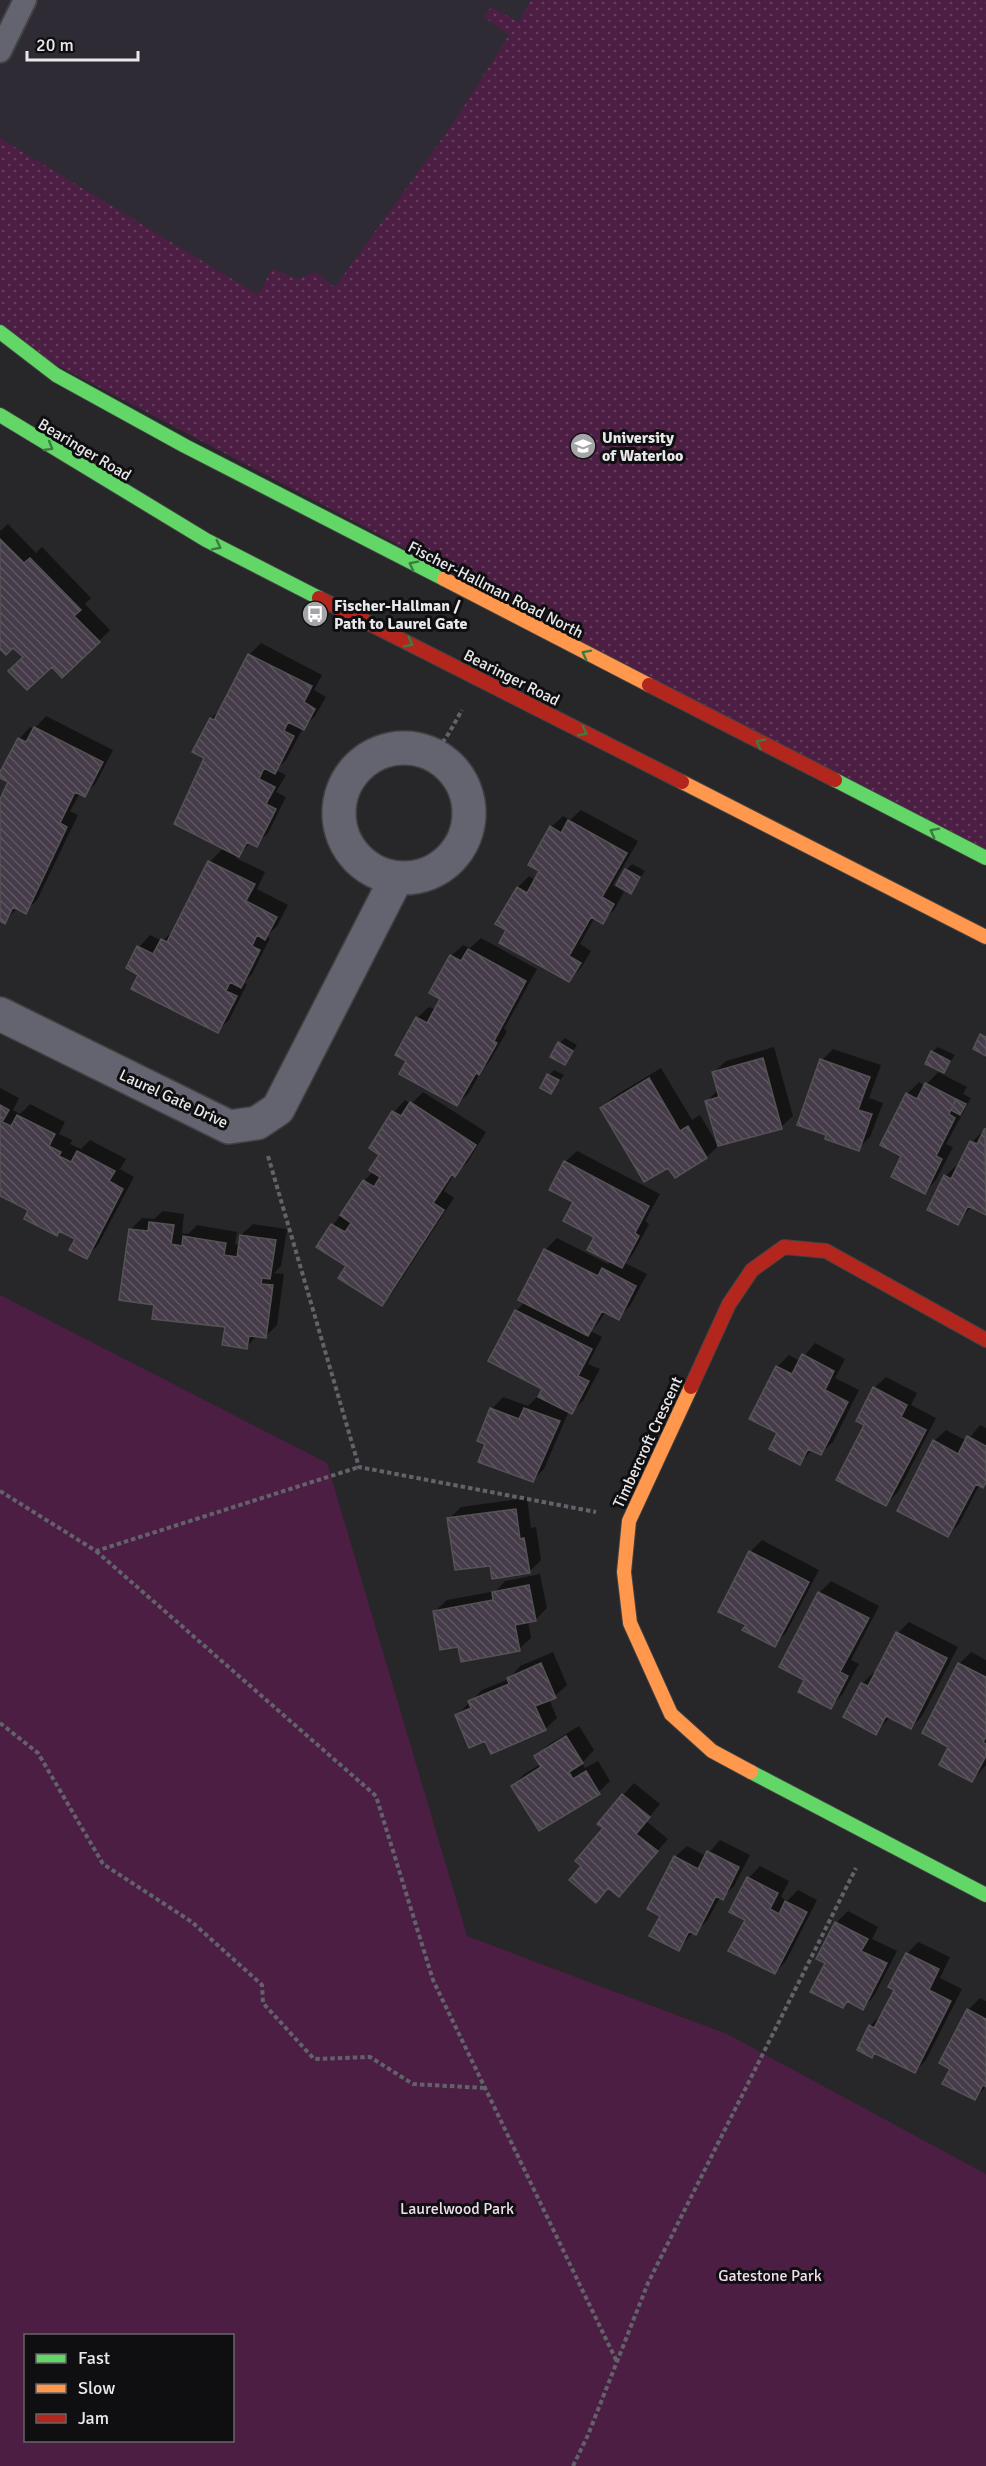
<svg xmlns="http://www.w3.org/2000/svg" width="986" height="2466" font-family="Signika,sans-serif">
<style>
.built{fill:#2e2b34}
.grass{fill:url(#grass-dots)}
.green{fill:#4c1e43;fill-rule:evenodd}
.shadow{fill:#0007}
.building{fill:url(#building-back-hatch);stroke:#545354;stroke-width:1.5}
.lines{fill:none;stroke-linecap:round;stroke-linejoin:round}
.lane-casing{stroke:#424243;stroke-width:26}
.street-casing{stroke:#424243;stroke-width:36}
.fast-casing{stroke:#424243;stroke-width:16}
.slow-casing{stroke:#424243;stroke-width:16}
.jam-casing{stroke:#424243;stroke-width:16}
.path{stroke:#62626a;stroke-width:4;stroke-dasharray:4.5 3;stroke-linecap:butt}
.lane{stroke:#63646f;stroke-width:22}
.street{stroke:#63646f;stroke-width:33}
.fast{stroke:#63d668;stroke-width:14}
.slow{stroke:#ff974d;stroke-width:14}
.jam{stroke:#b3261e;stroke-width:14}
.oneway{stroke:#3d7c41}
.labels{text-anchor:middle;stroke-width:6;stroke-linejoin:round;paint-order:stroke}
.poi-label{font-size:16px;font-weight:bold;fill:#e9e8eb;stroke:#0f0f11;text-anchor:start}
.street-label{font-size:16px;fill:#e9e8eb;stroke:#0f0f11}
.park-label{font-size:16px;fill:#f2ddec;stroke:#0f0f11}
</style>
<defs>
<pattern id="grass-dots" width="8" height="8" patternUnits="userSpaceOnUse" patternTransform="scale(1.5)"><rect width="8" height="8" fill="#4c1e43"/><path d="M2 2h.1M6 6h.1" fill="none" stroke="#663f5e" stroke-width="1.8" stroke-linecap="round"/></pattern>
<pattern id="building-back-hatch" width="6" height="6" patternUnits="userSpaceOnUse" patternTransform="scale(1.5)"><rect width="6" height="6" fill="#453b49"/><path d="M-1 5l2 2M0 0l6 6M5-1l2 2" fill="none" stroke="#605763"/></pattern>
</defs>
<rect width="100%" height="100%" fill="#272629"/>
<path class="built" d="M0 0H986V854L0 335Z"/>
<path class="grass" d="M531 0H986V854L0 335V138L258 295 272 269 297 279 315 272 335 287 454 122 509 35 484 17 491 7 519 22Z"/>
<path class="green" d="M0 1295 327 1463 467 1936 727 2034 986 2174V2466H0ZM26 2336H232V2440H26Z"/>
<path class="shadow" d="M8 524 36 553 42 547 91 598 85 604 110 630 99 641 52 665 13 646 0 647V531Z
M261 643 322 675 314 690 326 697 315 716 303 728 286 760 276 770 286 775 276 792 286 797 268 833 256 845 251 842 236 858 265 872 257 889 288 905 277 926 267 936 270 938 252 974 244 983 247 984 229 1020 217 1031 140 974 128 967 139 947 150 935 162 941 176 929 210 862 223 848 206 757 194 751 211 718 222 708 249 655Z
M46 716 113 750 96 783 85 795 80 793 70 811 78 815 37 900 25 912 17 908 5 922 0 920V795L3 797 10 782 0 776 19 739 30 727 34 729Z
M581 810 638 841 613 885 624 892 614 910 602 922 595 917 580 944 591 951 581 968 569 980 508 930 518 887 529 876 536 880 541 870 551 827 563 816 570 820Z
M632 864 645 871 631 892 626 870Z
M481 938 537 969 504 1029 507 1031 490 1061 481 1071 469 1093 457 1104 409 1060 417 1018 429 1007 436 1010 442 998 451 956 463 945 470 948Z
M565 1038 577 1045 565 1063 560 1043Z
M774 1047 793 1116 781 1127 707 1101 719 1089 714 1072 726 1061Z
M938 1047 955 1055 944 1071 932 1052Z
M833 1049 881 1065 869 1098 883 1103 870 1137 858 1149 822 1060Z
M661 1068 692 1120 700 1115 718 1146 707 1157 675 1176 669 1166 601 1109 613 1097Z
M554 1070 564 1075 551 1092 549 1075Z
M938 1072 967 1087 963 1094 971 1098 946 1144 953 1147 936 1180 925 1192 903 1155 907 1094 919 1082 925 1086Z
M0 1088 19 1098 13 1110 20 1114 30 1104 65 1122 59 1134 72 1140 70 1144 81 1149 90 1140 126 1159 120 1169 134 1177 98 1245 87 1257 77 1239 60 1230 57 1234 30 1209 0 1194Z
M423 1092 486 1132 467 1163 454 1174 444 1191 454 1198 393 1292 382 1304 348 1266 318 1247 364 1181 374 1171 381 1154 371 1147 394 1112 405 1100 411 1104Z
M986 1128V1214L972 1206 957 1224 945 1176 957 1165 959 1166 972 1142Z
M577 1151 660 1194 645 1221 649 1224 633 1254 625 1263 647 1274 630 1306 618 1318 606 1311 599 1322 591 1331 602 1337 588 1364 600 1369 583 1401 571 1412 569 1411 544 1469 533 1480 487 1443 492 1409 503 1397 528 1406 537 1397 539 1398 544 1388 490 1360 516 1311 525 1302 520 1299 546 1249 557 1238 608 1264 612 1261 575 1201 565 1162Z
M163 1211 184 1214 182 1233 188 1234 197 1225 237 1232 235 1244 240 1245 241 1235 253 1224 287 1229 281 1266 274 1273 284 1274 277 1325 265 1337 258 1335 246 1347 227 1326 156 1304 131 1229 142 1218 154 1219Z
M815 1343 845 1359 835 1378 859 1390 833 1442 821 1453 813 1449 800 1463 779 1432 751 1419 777 1367 789 1355 800 1361Z
M886 1377 917 1393 911 1405 936 1418 898 1492 886 1504 866 1425 874 1388Z
M980 1425 986 1428V1483L983 1486 980 1484 959 1524 948 1535 934 1441 946 1430 967 1441Z
M527 1498 531 1528 536 1527 541 1560 529 1572 491 1564 449 1519 461 1507Z
M762 1540 819 1570 786 1633 774 1645 750 1552Z
M540 1574 547 1608 535 1620 528 1621 531 1638 519 1649 459 1645 435 1611 447 1600 496 1591 505 1581Z
M831 1581 879 1606 851 1660 859 1664 842 1695 831 1707 806 1680 819 1593Z
M909 1622 958 1647 922 1716 911 1728 890 1717 876 1733 862 1684 874 1672 876 1673 898 1633Z
M553 1652 567 1685 555 1696 549 1699 557 1718 545 1729 486 1739 457 1715 482 1690 509 1679 520 1666Z
M971 1652 986 1660V1765L972 1781 950 1747 959 1664Z
M579 1726 594 1750 582 1763 585 1768 598 1761 610 1781 599 1792 513 1786 524 1774 541 1764 536 1756 548 1745Z
M634 1783 660 1804 646 1821 668 1839 619 1895 609 1887 596 1901 583 1865 623 1795Z
M720 1840 750 1855 734 1886 722 1898 720 1897 707 1921 695 1933 693 1932 679 1949 662 1916 675 1857 687 1846 706 1856Z
M760 1866 789 1881 781 1897 787 1901 798 1890 817 1900 786 1961 775 1973 747 1919 749 1878Z
M848 1911 878 1927 872 1939 897 1951 874 1996 863 2008 848 2001 842 2007 827 1962 836 1923Z
M918 1942 950 1957 940 1978 962 1989 926 2060 915 2071 876 2052 872 2056 870 2026 881 2015 896 1989 907 1954Z
M980 1998 986 2001V2087L975 2098 952 2068 968 2010Z"/>
<path class="building" d="M0 539 24 563 30 558 81 610 74 616 100 642 62 678 52 667 27 690 8 671 23 657 13 648 6 655 0 649Z
M248 654 312 686 304 702 315 709 304 730 288 722 284 731 294 736 275 774 264 768 259 779 275 787 266 804 276 809 257 847 247 842 239 857 174 824 204 758 192 752 210 718 214 720Z
M34 727 103 762 85 797 75 792 60 823 67 827 26 914 13 907 5 924 0 921V799L8 782 0 778V772L18 738 26 742Z
M568 820 627 853 602 897 614 904 603 924 591 917 569 956 581 963 569 982 499 943 506 930 495 924 517 887 527 893 539 871 528 865 550 826 561 833Z
M208 861 255 884 246 901 277 917 265 940 257 935 252 946 260 950 241 988 230 982 226 991 237 996 218 1033 131 989 138 975 126 968 137 946 153 954 161 939 167 942Z
M625 869 640 877 631 894 616 885Z
M468 949 526 981 494 1041 497 1043 479 1075 476 1073 457 1106 399 1074 406 1061 395 1055 416 1017 427 1023 440 999 429 993 450 955 461 961Z
M980 1034 986 1037V1056L973 1049Z
M558 1042 573 1051 565 1065 550 1057Z
M931 1051 950 1061 944 1073 925 1064Z
M763 1058 782 1129 718 1146 705 1101 719 1097 712 1072Z
M820 1059 870 1077 858 1110 872 1114 859 1151 825 1139 826 1135 797 1125Z
M547 1074 559 1080 551 1094 540 1088Z
M649 1078 680 1131 688 1126 707 1158 675 1178 668 1168 644 1182 600 1108Z
M925 1083 956 1099 949 1114 955 1118 936 1156 942 1159 925 1194 891 1177 901 1156 880 1145 906 1093 917 1099Z
M956 1099 966 1104 960 1115 951 1110Z
M410 1102 476 1145 455 1177 452 1174 433 1203 444 1210 382 1306 338 1278 346 1266 316 1247 331 1224 345 1232 351 1223 340 1215 363 1180 374 1187 380 1177 369 1170 379 1155 369 1148 392 1111 401 1116Z
M0 1105 9 1110 2 1122 11 1126 17 1115 55 1134 49 1146 61 1152 59 1156 71 1162 77 1151 115 1171 109 1181 123 1189 87 1259 69 1250 75 1239 59 1231 57 1236 24 1219 28 1210 0 1196Z
M985 1128 986 1215 968 1206 958 1225 927 1210 944 1175 951 1179 970 1141 977 1144Z
M564 1161 649 1206 635 1233 639 1236 622 1268 587 1250 594 1237 563 1221 573 1202 549 1190Z
M149 1222 174 1225 171 1244 182 1246 183 1236 226 1243 224 1255 237 1257 240 1235 276 1240 270 1279 262 1278 261 1284 273 1285 266 1338 249 1336 247 1349 222 1345 225 1327 152 1319 154 1305 119 1300 129 1229 148 1231Z
M544 1249 598 1276 602 1268 636 1286 619 1320 602 1311 588 1336 518 1300Z
M515 1310 592 1349 578 1376 589 1381 572 1414 538 1397 542 1389 488 1361Z
M802 1354 834 1371 825 1390 848 1402 821 1455 808 1449 800 1465 769 1449 777 1433 749 1419 776 1366 792 1374Z
M873 1387 907 1405 901 1417 926 1430 886 1506 836 1480 864 1425 856 1421Z
M490 1408 519 1419 524 1408 560 1421 533 1482 478 1462 485 1444 477 1441Z
M967 1436 986 1446V1482L983 1488 976 1484 948 1537 897 1511 933 1440 958 1454Z
M516 1509 520 1539 524 1538 530 1573 492 1579 490 1566 455 1570 447 1518Z
M749 1551 809 1582 775 1647 742 1630 746 1625 718 1612Z
M529 1585 536 1621 515 1625 520 1651 461 1662 458 1647 440 1650 433 1611 493 1600 492 1592Z
M818 1592 869 1618 840 1672 848 1676 831 1709 798 1692 804 1680 779 1667Z
M896 1632 947 1658 911 1729 886 1716 876 1735 843 1717 861 1683 868 1686Z
M541 1663 556 1698 535 1706 546 1730 491 1754 485 1741 469 1748 455 1715 471 1708 468 1701 509 1684 507 1678Z
M958 1663 986 1677V1737L983 1742 986 1744V1756L972 1782 939 1765 948 1747 922 1733Z
M566 1736 583 1763 569 1772 573 1779 586 1771 600 1794 539 1831 511 1786 541 1767 534 1756Z
M622 1794 650 1817 636 1834 658 1851 619 1897 608 1888 596 1903 569 1880 581 1866 575 1861 603 1828 597 1824Z
M707 1851 739 1867 723 1900 716 1896 696 1935 689 1931 679 1951 649 1936 660 1916 647 1909 674 1856 698 1869Z
M747 1877 778 1893 770 1909 779 1914 785 1901 807 1912 775 1974 728 1951 745 1920 729 1912Z
M835 1922 868 1939 861 1951 887 1963 863 2010 847 2001 843 2008 810 1992 825 1963 816 1959Z
M906 1953 939 1969 929 1990 951 2001 915 2073 874 2053 872 2058 857 2050 869 2025 874 2028 894 1990 888 1987Z
M967 2009 986 2019V2087L983 2085 975 2100 942 2084 950 2069 939 2063Z"/>
<g class="lines">
<g class="lane-casing">
<path id="lane" d="M0 51 25 0"/>
</g>
<g class="street-casing">
<path id="street" d="M339 813a65 65 0 1 1 130 0a65 65 0 1 1-130 0Z
M0 1014 229 1127 257 1123 278 1109 396 879"/>
</g>
<g class="fast-casing">
<path id="fast" d="M0 332 56 375 185 446 444 579
M0 415 206 540 319 598
M835 780 986 858
M751 1772 986 1895"/>
</g>
<g class="slow-casing">
<path id="slow" d="M444 579 649 685
M682 782 986 937
M691 1387 629 1521 624 1572 630 1623 671 1714 712 1751 751 1772"/>
</g>
<g class="jam-casing">
<path id="jam" d="M319 598 682 782
M649 685 835 780
M691 1387 729 1304 752 1270 784 1247 826 1251 986 1340"/>
</g>
<path class="path" d="M434 755 449 733 462 710
M268 1156 359 1467 596 1512
M0 1491 96 1551 359 1467
M96 1551 376 1796 433 1980 617 2362
M0 1723 38 1753 103 1864 192 1922 262 1985 263 2003 314 2059 370 2057 413 2084 485 2088
M573 2466 588 2435 648 2283 856 1868"/>
<use href="#lane" class="lane"/>
<use href="#street" class="street"/>
<use href="#fast" class="fast"/>
<use href="#slow" class="slow"/>
<use href="#jam" class="jam"/>
</g>
<defs><path id="oneway-chevron" d="M-2-3.5L2.5 0L-2 3.5" fill="none" stroke-width="1.6" stroke-linecap="round" stroke-linejoin="round" transform="scale(1.5)"/></defs>
<g class="oneway">
<use href="#oneway-chevron" transform="translate(49 447) rotate(31)"/>
<use href="#oneway-chevron" transform="translate(217 546) rotate(27)"/>
<use href="#oneway-chevron" transform="translate(413 565) rotate(-153)"/>
<use href="#oneway-chevron" transform="translate(409 643) rotate(27)"/>
<use href="#oneway-chevron" transform="translate(586 654) rotate(-153)"/>
<use href="#oneway-chevron" transform="translate(583 732) rotate(27)"/>
<use href="#oneway-chevron" transform="translate(760 743) rotate(-153)"/>
<use href="#oneway-chevron" transform="translate(934 832) rotate(-153)"/>
</g>
<defs>
<g id="university-disc" transform="scale(1.35)"><circle r="9.5" fill="#a5a4a7" stroke="#0f0f11"/><path d="M0-5L7-2L0 1L-7-2ZM-4 1L0 2.5L4 1V4Q0 6-4 4Z" fill="#fff"/></g>
<g id="bus-disc" transform="scale(1.35)"><circle r="9.5" fill="#a5a4a7" stroke="#0f0f11"/><path d="M-5-6H5V4H4V6H2V4H-2V6H-4V4H-5ZM-3.5-4V0h7V-4ZM-3.5 1.2v1.5H-2V1.2ZM2 1.2v1.5H3.5V1.2Z" fill="#fff"/></g>
</defs>
<g fill-rule="evenodd">
<use href="#university-disc" x="583" y="446"/>
<use href="#bus-disc" x="315" y="614"/>
</g>
<g class="labels">
<g class="poi-label">
<text x="602" y="443">University<tspan x="602" dy="18">of Waterloo</tspan></text>
<text x="334" y="611">Fischer-Hallman /<tspan x="334" dy="18">Path to Laurel Gate</tspan></text>
</g>
<g class="street-label">
<text transform="translate(85 449) rotate(31)" y="6">Bearinger Road</text>
<text transform="translate(496 589) rotate(27)" y="6">Fischer-Hallman Road North</text>
<text transform="translate(512 677) rotate(27)" y="6">Bearinger Road</text>
<text transform="translate(174 1098) rotate(25)" y="6">Laurel Gate Drive</text>
<text transform="translate(647 1442) rotate(-65)" y="6">Timbercroft Crescent</text>
</g>
<g class="park-label">
<text x="457" y="2214">Laurelwood Park</text>
<text x="770" y="2281">Gatestone Park</text>
</g>
</g>
<rect x="24" y="2334" width="210" height="108" fill="#0f0f11" stroke="#666668" stroke-width="1.5"/>
<rect x="36" y="2354" width="30" height="9" fill="#63d668" stroke="#666668" stroke-width="1.5"/>
<text x="78" y="2364" font-size="18" fill="#e9e8eb">Fast</text>
<rect x="36" y="2384" width="30" height="9" fill="#ff974d" stroke="#666668" stroke-width="1.5"/>
<text x="78" y="2394" font-size="18" fill="#e9e8eb">Slow</text>
<rect x="36" y="2414" width="30" height="9" fill="#b3261e" stroke="#666668" stroke-width="1.5"/>
<text x="78" y="2424" font-size="18" fill="#e9e8eb">Jam</text>
<path d="M27 51v9h111v-9" fill="none" stroke="#e9e8eb" stroke-width="3"/>
<text x="36" y="51" font-size="18" fill="#e9e8eb" stroke="#0f0f11" stroke-width="4.5" paint-order="stroke">20 m</text>
</svg>
